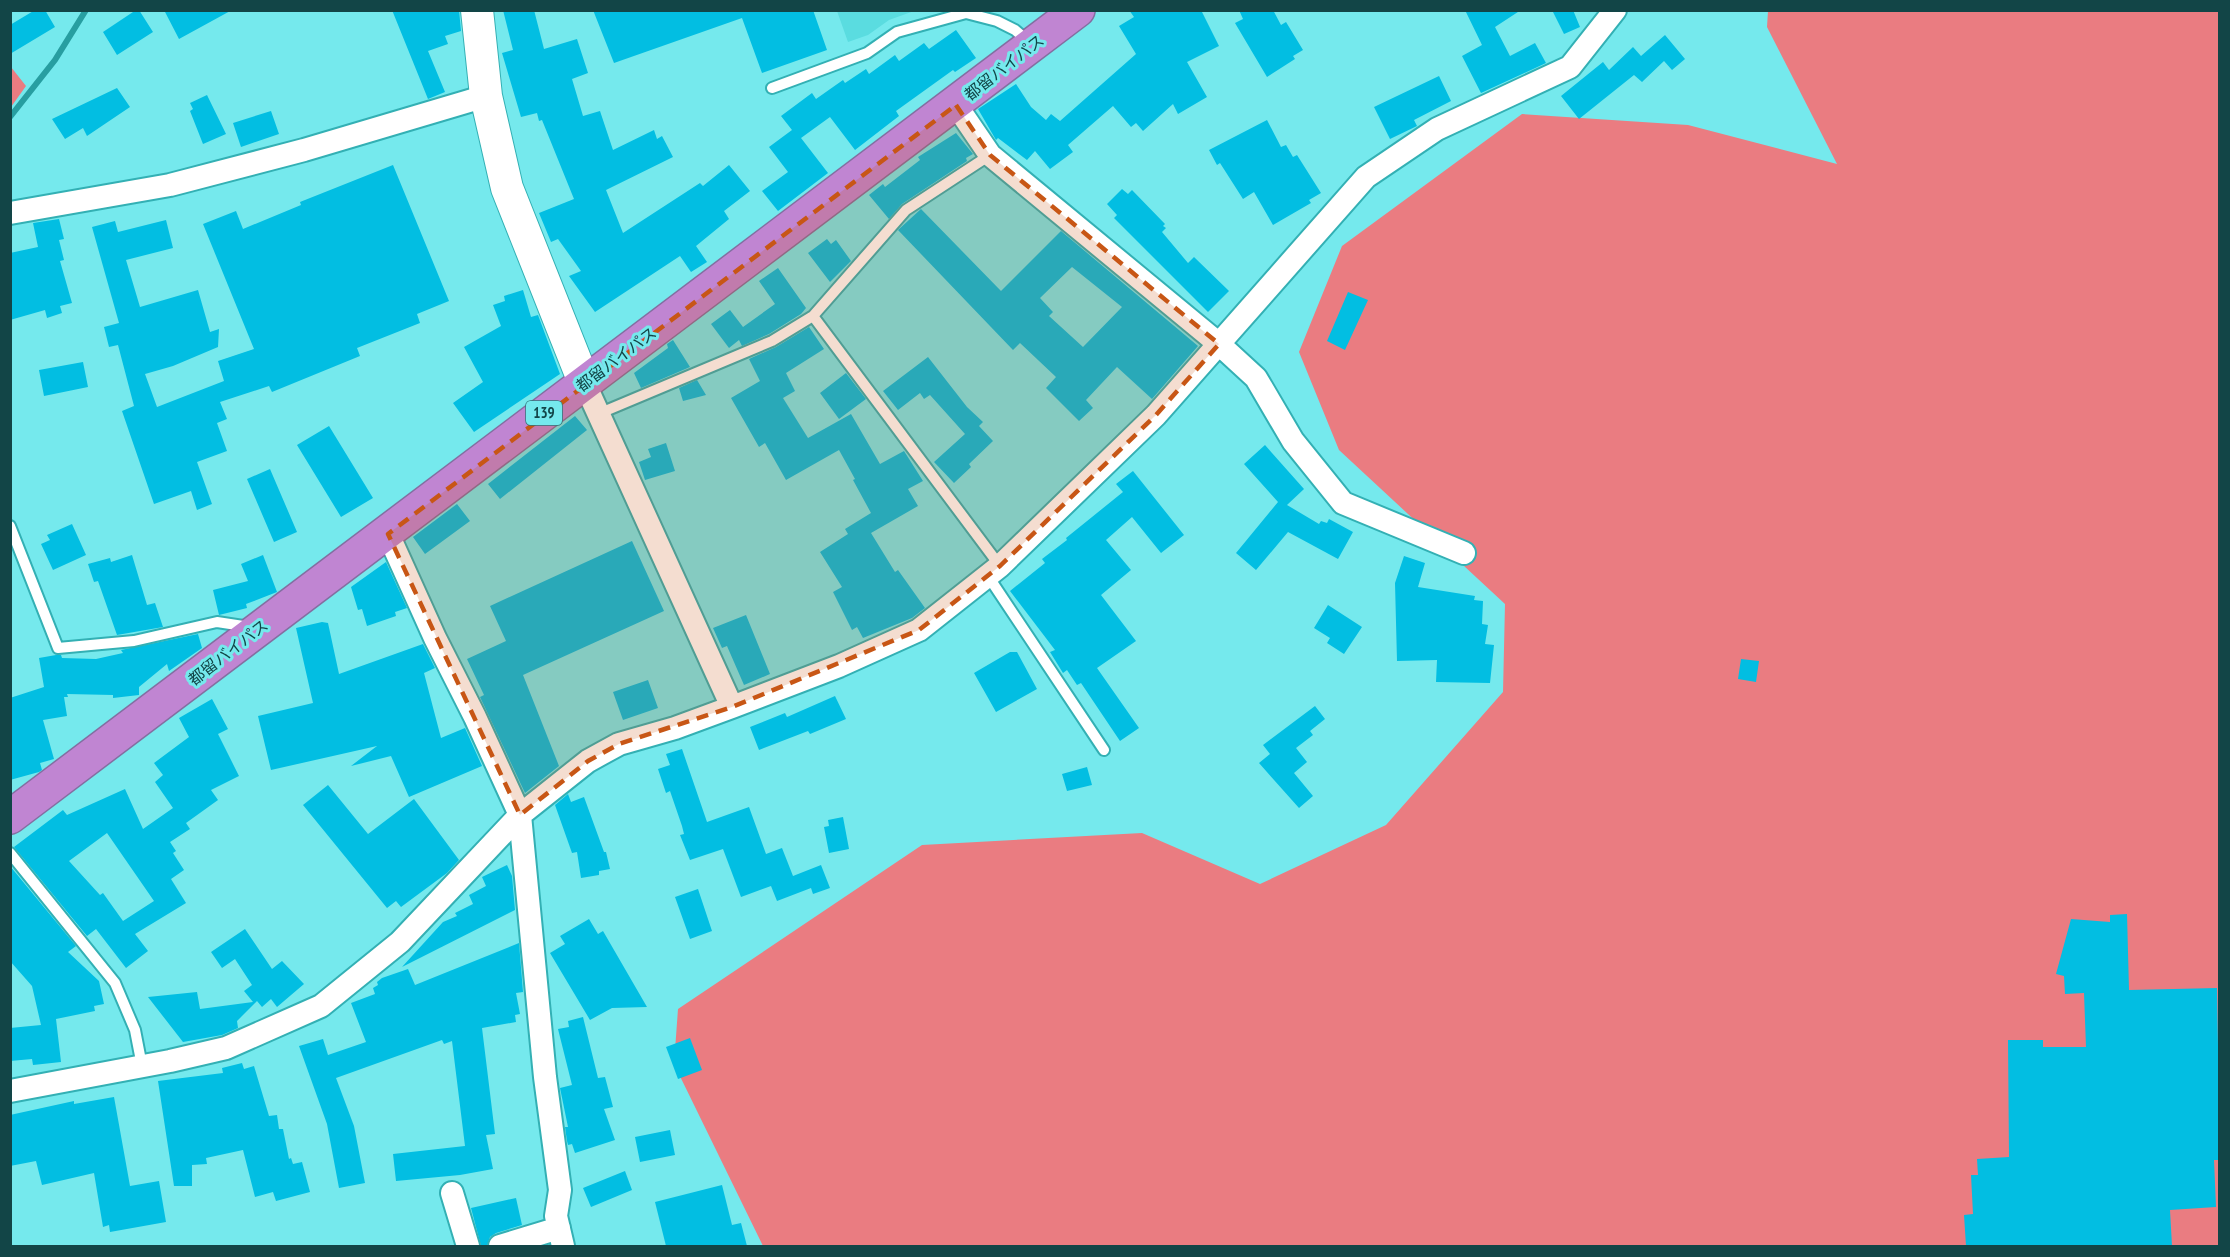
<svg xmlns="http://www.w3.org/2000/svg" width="2230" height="1257" font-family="'PT Sans Narrow','Noto Sans JP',sans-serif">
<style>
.built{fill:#5adce0}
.green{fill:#ea7c81}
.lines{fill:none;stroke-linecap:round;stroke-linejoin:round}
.stream{stroke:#279ea1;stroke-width:6}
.building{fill:#02bee2;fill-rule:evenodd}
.lane-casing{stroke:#33b0b4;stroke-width:14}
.street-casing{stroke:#33b0b4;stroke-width:26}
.secondary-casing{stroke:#33b0b4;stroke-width:34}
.highway-casing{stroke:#836fa1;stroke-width:36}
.lane{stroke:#fff;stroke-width:10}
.street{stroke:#fff;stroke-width:22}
.secondary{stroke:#fff;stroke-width:32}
.highway{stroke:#c085d2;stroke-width:33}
.marked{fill:#c85615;fill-opacity:0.2;stroke:#c85615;stroke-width:4.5;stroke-dasharray:12 8;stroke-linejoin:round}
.labels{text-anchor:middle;stroke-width:6;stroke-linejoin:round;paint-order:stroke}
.shield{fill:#75e9ed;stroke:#307679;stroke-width:1.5}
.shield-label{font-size:15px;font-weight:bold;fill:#124547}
.street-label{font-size:16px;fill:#124547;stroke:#75e9ed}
</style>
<rect width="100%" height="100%" fill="#75e9ed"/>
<path class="built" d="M837 11V10L914 11 889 20 868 35 848 42Z"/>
<path class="green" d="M1768 11H2219V1246H763L674 1064 678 1009 922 845 1142 833 1260 884 1386 825 1503 692 1505 604 1339 450 1299 352 1342 246 1522 114 1688 125 1837 164 1767 27Z
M11 67 26 86 11 107Z"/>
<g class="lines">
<path class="stream" d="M10 117 55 60 86 10"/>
</g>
<path class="building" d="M35 10H45L55 27 10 54V25Z
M136 10H139L153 32 117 55 103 32Z
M164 10H232L179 39Z
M392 10H459L461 31 445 36 448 44 428 51 445 92 428 99Z
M503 10H534L544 49 577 39 588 73 572 79 583 116 600 111 613 150 654 130 657 139 662 136 673 157 606 190 623 233 700 183 703 186 729 165 750 191 724 211 729 219 696 246 707 262 691 272 680 256 595 312 569 276 581 271 558 239 551 242 539 213 574 199 542 120 539 121 537 113 521 117 502 53 513 50Z
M593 10H813L827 50 762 73 742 18 614 63Z
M1129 10H1201L1219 46 1187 62 1207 97 1178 114 1173 104 1143 131 1136 123 1131 127 1113 106 1068 145 1073 152 1050 169 1035 151 1027 160 998 138 996 140 978 109 1016 84 1031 107 1046 120 1051 114 1060 121 1136 54 1119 26 1134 17Z
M1239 10H1273L1281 25 1286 22 1303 50 1293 56 1295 59 1267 77 1235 23 1243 19Z
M1465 10H1521L1495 27 1510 56 1535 43 1546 63 1481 93 1462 56 1482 45Z
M1552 10H1573L1580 27 1564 34Z
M956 30 976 58 955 72 953 70 896 111 899 116 855 150 830 117 801 138 828 173 778 211 762 191 788 172 769 147 792 130 781 116 812 93 816 99 843 80 845 83 866 69 869 74 895 55 899 61 924 43 929 49Z
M1665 35 1685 59 1672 70 1664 61 1642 82 1634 75 1579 119 1561 96 1603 62 1609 70 1633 47 1641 56Z
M1439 76 1451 101 1414 120 1417 126 1390 139 1374 107Z
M117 88 130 107 87 136 83 128 65 139 52 119Z
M207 95 226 134 203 144 190 111 193 109 190 103Z
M271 111 279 134 241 147 233 123Z
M1267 120 1281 147 1286 145 1293 157 1297 155 1321 193 1309 200 1311 203 1273 225 1254 192 1243 199 1220 163 1217 165 1209 150Z
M956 133 973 154 966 158 967 161 902 204 889 219 869 195 883 184 885 187 920 160 918 157Z
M393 165 449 301 417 314 420 323 357 348 360 356 272 392 269 386 220 402 227 419 217 423 227 451 197 462 212 504 197 510 191 491 154 504 122 411 134 406 118 345 109 347 104 327 119 323 92 227 115 221 118 232 166 220 173 248 126 260 140 307 198 290 210 332 219 329 218 347 173 366 145 374 157 407 224 381 218 361 254 349 203 224 236 211 243 229 301 205 300 202Z
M1122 189 1128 194 1132 190 1165 224 1163 226 1166 228 1162 232 1188 263 1194 257 1229 291 1208 312 1114 218 1117 215 1107 204Z
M921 209 1001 291 1061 231 1198 346 1152 399 1117 367 1086 400 1093 408 1079 421 1046 388 1056 377 1020 343 1013 350 898 230ZM1072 267 1122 307 1083 347 1049 316 1053 312 1040 298Z
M59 219 64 239 59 240 64 260 60 261 72 303 60 306 62 313 47 318 45 310 10 320V253L38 247 33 223Z
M827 239 831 244 836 240 851 261 830 282 808 253Z
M778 268 806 308 801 314 769 334 742 346 739 340 729 348 711 324 730 310 743 327 775 304 759 281Z
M523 290 531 317 538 315 560 374 474 432 453 403 483 382 464 347 501 326 493 305 505 301 504 296Z
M1348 292 1368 300 1345 350 1327 341Z
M809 327 824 349 786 373 795 391 783 398 808 438 851 414 880 464 904 451 923 481 908 489 918 506 871 533 895 572 898 570 925 608 912 618 863 638 857 627 852 630 833 592 842 587 820 552 848 534 845 529 871 513 853 480 855 479 839 450 786 480 765 443 759 447 731 398 760 381 749 359 776 347Z
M673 340 690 367 641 388 634 373 668 348 667 344Z
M928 357 967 407 983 422 979 426 993 441 969 464 971 467 954 483 934 462 965 434 930 395 924 399 920 393 898 410 883 391Z
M83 362 88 387 44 396 39 370Z
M846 373 866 399 839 419 820 393Z
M697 380 706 395 683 401 679 388Z
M575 416 587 430 500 499 488 484Z
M329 426 373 498 341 517 297 445Z
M666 443 675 471 645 480 639 462 651 457 648 449Z
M1265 445 1304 489 1287 505 1319 524 1321 521 1327 523 1329 519 1353 532 1338 559 1288 532 1256 570 1236 553 1278 502 1244 464Z
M270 469 297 532 274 542 247 479Z
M1133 471 1184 535 1161 553 1132 517 1106 540 1131 570 1101 595 1136 641 1097 668 1139 728 1120 741 1081 683 1077 685 1067 670 1063 673 1050 652 1055 650 1010 591 1045 563 1042 559 1067 540 1066 538 1123 492 1116 484Z
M457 504 470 521 425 554 413 537Z
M72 524 86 555 53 570 41 544 50 540 47 535Z
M632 541 664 611 523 675 559 766 525 793 480 697 484 695 467 659 506 641 490 606Z
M132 555 147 605 155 603 163 627 117 635 98 581 94 582 88 564 110 558 111 562Z
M263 555 277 592 246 604 247 608 219 615 213 590 248 581 241 564Z
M1404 556 1425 563 1418 587 1475 596 1474 600 1483 601 1482 624 1488 625 1485 644 1494 645 1490 683 1436 682 1437 660 1397 661 1395 583Z
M386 562 407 608 395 612 396 616 367 626 362 609 358 610 351 587Z
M1328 605 1362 627 1344 654 1327 643 1330 638 1314 628Z
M746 615 770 674 744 685 727 646 722 648 713 628Z
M322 622 328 623 339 674 423 644 435 668 424 673 441 738 465 728 482 766 409 797 391 756 351 766 377 746 271 770 258 716 313 703 296 628Z
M198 634 202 648 169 671 167 664 139 687V695L113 698V695L67 694 68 697H64L67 716 43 720 54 759 40 763 42 770 39 772 10 780V698L44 687 39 658 56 655H61L62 658 96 659 123 653 121 650Z
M1010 652H1017L1037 689 996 712 974 673Z
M1741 659 1759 661 1756 682 1738 679Z
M648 680 658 708 623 720 613 692Z
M835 696 846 719 810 734 808 731 759 750 750 727 785 713 787 717Z
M212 699 228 729 218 734 239 776 211 790 218 800 186 823 190 829 170 842 176 851 173 853 184 870 171 879 186 903 135 934 148 951 126 968 96 929 87 936 14 847 63 810 67 815 125 789 143 829 173 808 155 782 163 775 154 763 189 737 179 718ZM107 833 154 901 123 921 103 893 100 895 69 861Z
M1315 706 1325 719 1310 731 1313 735 1296 748 1307 762 1294 773 1313 796 1299 808 1259 763 1270 754 1263 745Z
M682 749 707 822 749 807 766 854 782 848 793 876 821 865 830 888 813 894 811 888 777 901 771 886 741 897 723 849 690 860 680 835 684 834 682 826 670 791 666 793 658 769 670 765 666 754Z
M1087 767 1092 785 1067 791 1062 774Z
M328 785 368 834 414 799 459 860 447 873 401 907 396 901 387 908 303 805Z
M568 794 571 802 584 797 604 852H606L610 869 599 871V875L581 878 577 852 572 853 555 805Z
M843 817 849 849 829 853 824 827 829 826 828 820Z
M507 865 512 876 515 910 402 967 443 922 457 916 455 913 473 904 469 895 486 886 482 877Z
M10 866 76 946 68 952 99 981 104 1004 94 1006 95 1011 56 1019 61 1062 33 1065 32 1059 10 1061V1028L41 1025 32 986 10 961Z
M698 889 712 931 690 939 675 897Z
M2127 914 2129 990 2217 988 2220 1160H2214L2216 1207 2170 1210 2172 1246H1966L1964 1215 1973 1214 1971 1175H1978L1977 1159 2009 1157 2008 1040H2043V1047H2086L2084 993 2065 994 2064 976 2056 974 2071 919 2110 922V915Z
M589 919 598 934 603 931 647 1007 612 1008 590 1020 550 953 565 944 560 936Z
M245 929 272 969 282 961 304 984 277 1007 271 999 262 1007 257 1001 237 1021 238 1028 222 1035 183 1042 148 997 197 992 200 1009 253 1002 244 991 252 985 235 959 222 968 211 952Z
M519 943 523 992 516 993 520 1014 515 1015 516 1022 482 1028 495 1134 486 1135 493 1169 460 1175 396 1181 393 1154 465 1146 452 1041 444 1044 442 1040 336 1078 354 1126 365 1183 339 1188 327 1124 299 1046 323 1039 328 1055 366 1042 351 1003 375 994 373 988 378 985 377 982 382 978 408 969 415 985Z
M583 1017 598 1078 605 1077 613 1107 604 1109 615 1140 575 1153 572 1144 568 1145 567 1141 565 1127H568L560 1088 572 1085 558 1029 569 1027 568 1021Z
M690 1038 702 1070 678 1079 666 1047Z
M242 1063 244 1069 254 1066 269 1116 277 1115 279 1129H283L289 1159 291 1158 293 1164 302 1162 310 1192 276 1201 273 1192 255 1197 243 1150 206 1158 207 1164 192 1165V1186H174L158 1081 223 1073 222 1068Z
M114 1097 130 1186 159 1181 166 1222 110 1232 109 1225 103 1227 94 1173 42 1185 36 1161 10 1166V1115L74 1101V1104Z
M670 1130 675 1155 640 1162 635 1137Z
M625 1171 632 1190 591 1207 583 1188Z
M722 1185 732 1225 741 1223 747 1246H666L655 1202Z
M516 1198 522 1225 496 1233 490 1237 487 1246H481L471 1208Z"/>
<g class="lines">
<g class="lane-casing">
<path id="lane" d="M772 88 867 53 897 32 966 13 997 21 1015 30 1030 43
M813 316 1000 566
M598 414 772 341 813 316 906 210 990 155
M10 526 58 648 134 641 217 622 250 627
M988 576 1104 750
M10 853 115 983 135 1030 142 1066"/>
</g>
<g class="street-casing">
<path id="street" d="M956 105 990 155 1219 344 1256 378 1293 441 1343 503 1464 553
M10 213 170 185 304 150 486 96
M584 382 732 707
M388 534 435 638 475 717 520 815 545 1077 560 1190 556 1216 563 1246
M10 1091 170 1061 226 1048 321 1006 400 942 520 815 588 761 619 744 675 728 732 707 839 666 919 630 1000 566 1156 415 1366 177 1437 129 1570 67 1615 10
M452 1193 468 1246
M500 1246 559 1228"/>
</g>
<g class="secondary-casing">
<path id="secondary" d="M477 10 486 96 507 188 584 382"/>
</g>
<g class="highway-casing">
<path id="highway" d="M10 817 1078 10"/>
</g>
<use href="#lane" class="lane"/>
<use href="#street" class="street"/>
<use href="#secondary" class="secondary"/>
<use href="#highway" class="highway"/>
</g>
<path class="marked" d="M956 105 990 155 1219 344 1156 415 1000 566 919 630 732 707 619 744 588 761 520 815 388 534Z"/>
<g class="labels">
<rect class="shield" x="526" y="401" width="36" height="24" rx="4.5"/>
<g class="shield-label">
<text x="544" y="418">139</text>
</g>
<g class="street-label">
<text transform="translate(1004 67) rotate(-38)" y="6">都留バイパス</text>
<text transform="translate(616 359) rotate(-37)" y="6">都留バイパス</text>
<text transform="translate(228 652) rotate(-38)" y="6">都留バイパス</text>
</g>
</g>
<rect width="2230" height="1257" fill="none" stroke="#124547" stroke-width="24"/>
</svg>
